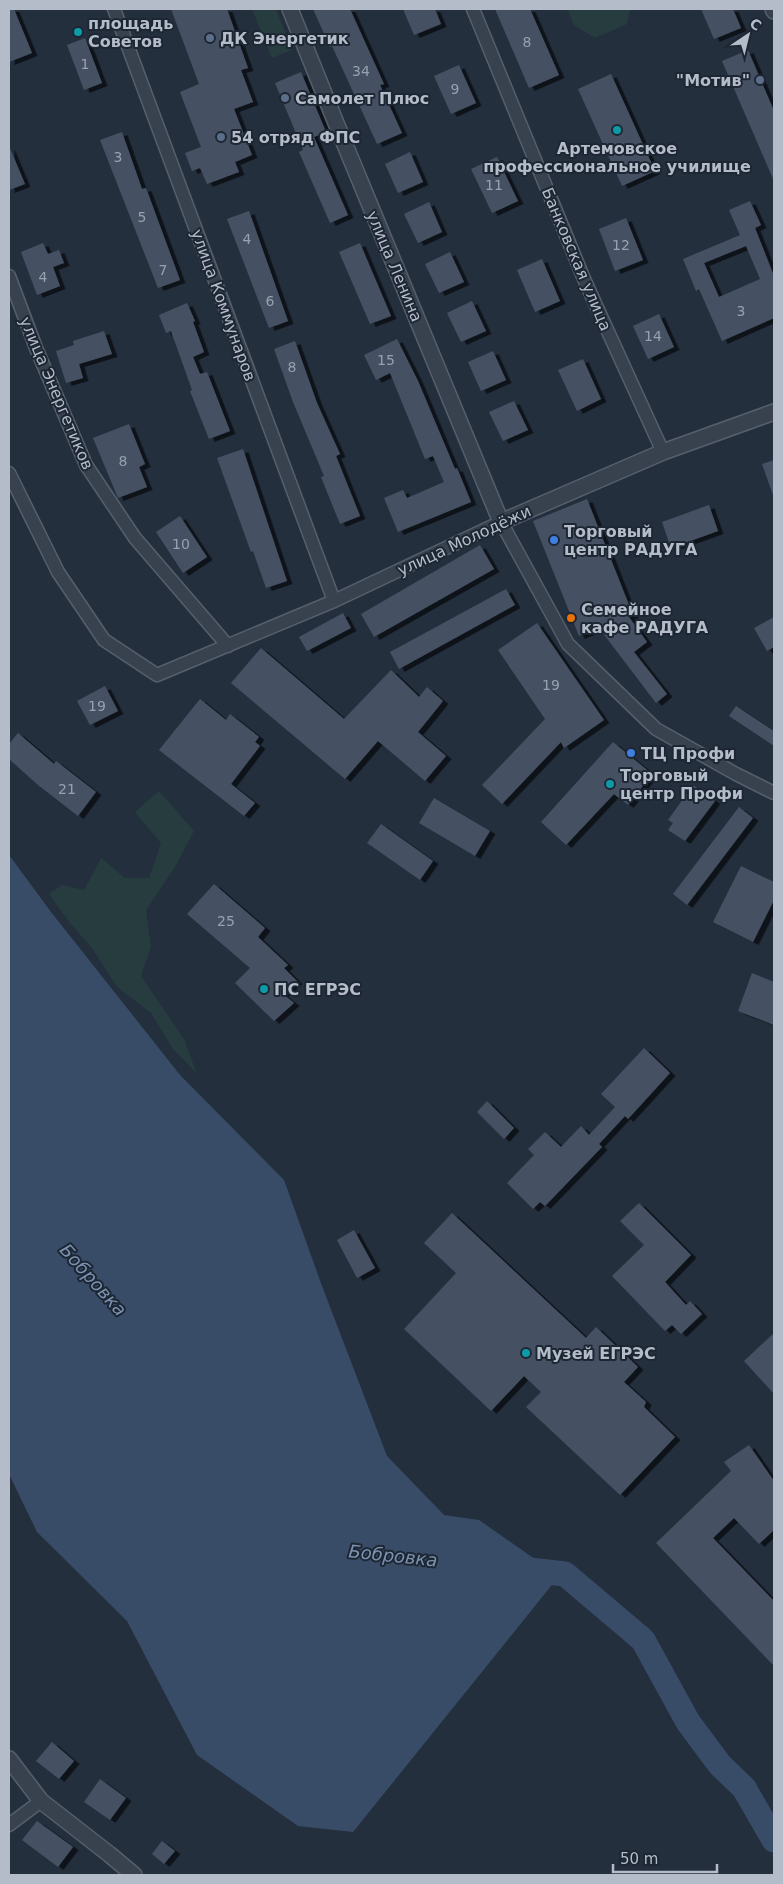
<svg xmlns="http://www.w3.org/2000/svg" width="783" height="1884" font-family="'DejaVu Sans',sans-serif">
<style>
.green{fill:#263c3f}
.water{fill:#394c67}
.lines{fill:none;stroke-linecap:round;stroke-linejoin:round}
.river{stroke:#394c67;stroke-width:25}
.building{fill:#455162;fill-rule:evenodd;filter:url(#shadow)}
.minor-casing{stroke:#565f6c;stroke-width:15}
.tertiary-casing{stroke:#565f6c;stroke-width:18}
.minor{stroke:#38414e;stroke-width:12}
.tertiary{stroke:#38414e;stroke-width:15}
.culture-dot{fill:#0f9aa8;stroke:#1d2633;stroke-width:2}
.service-dot{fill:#5c6f8a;stroke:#1d2633;stroke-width:2}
.shop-dot{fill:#3f7fe0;stroke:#1d2633;stroke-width:2}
.food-dot{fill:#e8710a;stroke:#1d2633;stroke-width:2}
.labels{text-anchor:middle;stroke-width:4;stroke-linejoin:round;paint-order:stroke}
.number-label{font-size:14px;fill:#98a1af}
.poi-label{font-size:16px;font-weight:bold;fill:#b4bcc9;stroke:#1d2633;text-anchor:start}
.street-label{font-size:16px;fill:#b4bcc9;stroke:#1d2633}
.water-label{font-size:18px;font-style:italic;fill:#7c92b1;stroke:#1d2633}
</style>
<defs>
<filter id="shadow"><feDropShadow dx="5.5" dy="3" stdDeviation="0" flood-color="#0009"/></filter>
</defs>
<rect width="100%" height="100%" fill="#242f3e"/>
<path class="green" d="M252 9H276L292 50 272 58Z
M567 9H630L627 24 595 38 574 25Z
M159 791 194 831 175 867 146 910 151 947 141 976 184 1039 197 1074 173 1049 151 1013 117 987 92 948 70 923 49 894 62 885 84 890 101 858 125 878H149L161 843 135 812Z"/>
<path class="water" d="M9 855 51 912 180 1075 284 1180 322 1286 387 1456 444 1515 479 1520 559 1576 353 1832 298 1826 197 1755 127 1621 37 1532 9 1474Z"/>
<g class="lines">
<path class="river" d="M521 1569 565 1574 643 1640 688 1722 720 1765 744 1788 774 1840"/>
</g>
<path class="building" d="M9 9H14L32 53 9 62Z
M171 9H227L248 68 241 70 253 102 234 109 252 155 235 162 239 172 207 184 200 168 192 171 185 153 201 147 180 92 199 84Z
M313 9H350L384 84 380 85 402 133 377 144 332 46 330 47Z
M403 9H435L441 24 414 35Z
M495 9H530L559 75 529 88Z
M701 9H733L741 28 714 39Z
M85 38 102 83 84 90 67 45Z
M748 50 774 111V181L722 61Z
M459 65 476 103 451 114 434 76Z
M301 72 326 132 314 137 348 215 330 223 299 152 303 150 275 83Z
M611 74 655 171 622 186 578 89Z
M122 132 142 189 146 188 180 280 158 288 100 140Z
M9 146 25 184 9 190Z
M410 152 423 182 398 193 385 164Z
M497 157 518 201 492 213 471 169Z
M750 201 761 225 755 228 774 276V318L722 341 699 289 696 291 683 259 740 235 729 210ZM746 246 760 279 719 297 704 263Z
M429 202 442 232 418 243 404 214Z
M249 211 288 321 269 328 227 219Z
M626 218 643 260 615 271 599 229Z
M43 243 48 254 59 250 64 263 53 267 60 286 37 295 21 252Z
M360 243 391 316 370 324 339 252Z
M450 252 464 282 439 293 425 264Z
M542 259 560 301 535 312 517 270Z
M472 301 486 331 461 342 447 313Z
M187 303 195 321 193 322 204 352 193 357 200 374 207 372 230 431 209 439 190 391 192 390 171 331 166 333 159 315Z
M659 314 674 347 648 359 633 326Z
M104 331 112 354 79 364 83 378 66 383 56 351 74 345 73 341Z
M397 339 418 381 455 469 457 468 471 502 398 532 384 498 403 490 407 498 444 482 433 456 425 459 390 373 376 380 364 355Z
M295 341 317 403 340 454 336 456 360 516 340 524 321 477 324 476 293 402 274 349Z
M493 351 506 380 481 391 468 362Z
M583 359 601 399 577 411 558 370Z
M514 401 528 430 503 441 489 412Z
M129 424 145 464 139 467 147 487 118 498 93 438Z
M243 449 287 581 266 588 253 551 251 552 217 458Z
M774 460V494L773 495 762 464Z
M587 499 633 615 629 617 647 642 634 652 667 694 656 703 599 628 579 636 533 521Z
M709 505 718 531 671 548 662 522Z
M180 516 207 557 183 573 156 532Z
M480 545 494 569 374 637 361 614Z
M506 589 515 605 399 669 390 652Z
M343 613 351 628 307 651 299 637Z
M774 617V647L767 651 754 628Z
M537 623 604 720 564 748 561 742 502 804 482 785 545 719 498 650Z
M261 648 344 719 391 670 419 697 427 687 443 701 418 732 446 756 425 781 378 741 345 779 231 683Z
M105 686 118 711 90 725 77 701Z
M200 699 226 720 230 714 259 737 255 742 260 746 231 784 255 803 244 816 159 750Z
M736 706 774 731V746L729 716Z
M18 733 54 764 56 761 96 792 78 816 38 785 9 759V744Z
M613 742 652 774 628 805 614 794 566 845 541 822Z
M693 785 715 801 685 841 668 830 673 823 668 820Z
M434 798 490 831 475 856 419 823Z
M739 807 753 818 687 905 673 894Z
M381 824 433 861 420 880 367 843Z
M741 866 774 882V900L753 942 713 922Z
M214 884 265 928 258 937 288 965 284 968 297 981 283 994 294 1003 274 1021 235 983 250 968 187 914Z
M752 973 774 982V1025L738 1011Z
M644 1048 670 1073 628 1119 625 1116 599 1144 602 1147 545 1206 540 1202 533 1209 507 1183 534 1155 528 1149 545 1132 561 1147 581 1126 589 1135 615 1107 601 1094Z
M487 1101 514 1128 504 1139 477 1112Z
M639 1203 691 1255 665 1282 686 1305 690 1301 702 1314 681 1334 672 1325 665 1331 612 1276 644 1245 620 1221Z
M452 1213 586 1338 596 1327 638 1367 624 1382 646 1402 644 1407 675 1437 620 1495 526 1407 541 1392 524 1376 491 1411 404 1329 456 1273 424 1243Z
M354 1230 375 1268 357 1278 337 1240Z
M774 1333V1394L744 1361Z
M749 1445 774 1481V1530L759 1544 734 1518 713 1538 774 1601V1666L656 1543 731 1471 724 1462Z
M52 1742 74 1761 59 1779 36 1761Z
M100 1779 126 1798 110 1820 84 1802Z
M37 1821 73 1847 58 1867 22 1840Z
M162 1841 175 1851 164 1864 152 1854Z"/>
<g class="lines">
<g class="minor-casing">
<path id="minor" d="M114 9 334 601
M473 9 584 279 663 452
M9 276 36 348 86 465 135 538 228 646
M9 473 58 572 104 640 157 675 334 601 501 522 568 644 656 729 736 774 774 793
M9 1825 41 1801"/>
</g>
<g class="tertiary-casing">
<path id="tertiary" d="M290 9 336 123 501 522 663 452 774 412
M773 9 774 11
M9 1759 41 1801 109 1854 134 1875"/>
</g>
<use href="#minor" class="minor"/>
<use href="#tertiary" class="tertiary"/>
</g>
<g class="culture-dot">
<circle cx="78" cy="32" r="5"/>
<circle cx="617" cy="130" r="5"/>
<circle cx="610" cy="784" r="5"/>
<circle cx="264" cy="989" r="5"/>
<circle cx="526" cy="1353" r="5"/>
</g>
<g class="service-dot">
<circle cx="210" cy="38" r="5"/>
<circle cx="760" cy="80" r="5"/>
<circle cx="285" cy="98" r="5"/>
<circle cx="221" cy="137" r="5"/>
</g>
<g class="shop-dot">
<circle cx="554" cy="540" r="5"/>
<circle cx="631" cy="753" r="5"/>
</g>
<circle class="food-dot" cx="571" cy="618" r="5"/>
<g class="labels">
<g class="number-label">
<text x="527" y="47">8</text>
<text x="85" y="69">1</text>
<text x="361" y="76">34</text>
<text x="455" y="94">9</text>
<text x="118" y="162">3</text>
<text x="494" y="190">11</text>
<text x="142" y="222">5</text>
<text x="247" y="244">4</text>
<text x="621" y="250">12</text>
<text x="163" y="275">7</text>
<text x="43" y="282">4</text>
<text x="270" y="306">6</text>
<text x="741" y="316">3</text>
<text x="653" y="341">14</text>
<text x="386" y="365">15</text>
<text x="292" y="372">8</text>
<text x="123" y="466">8</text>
<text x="181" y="549">10</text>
<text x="551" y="690">19</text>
<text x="97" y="711">19</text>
<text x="67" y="794">21</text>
<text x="226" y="926">25</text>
</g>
<g class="poi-label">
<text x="88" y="29">площадь<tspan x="88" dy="18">Советов</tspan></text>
<text x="220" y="44">ДК Энергетик</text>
<text x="750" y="86" text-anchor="end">"Мотив"</text>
<text x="295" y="104">Самолет Плюс</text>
<text x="231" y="143">54 отряд ФПС</text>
<text x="617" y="154" text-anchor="middle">Артемовское<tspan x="617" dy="18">профессиональное училище</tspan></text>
<text x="564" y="537">Торговый<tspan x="564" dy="18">центр РАДУГА</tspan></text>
<text x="581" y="615">Семейное<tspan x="581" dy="18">кафе РАДУГА</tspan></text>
<text x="641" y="759">ТЦ Профи</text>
<text x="620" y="781">Торговый<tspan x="620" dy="18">центр Профи</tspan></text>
<text x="274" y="995">ПС ЕГРЭС</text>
<text x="536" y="1359">Музей ЕГРЭС</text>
</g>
<g class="street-label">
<text transform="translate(577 259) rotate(67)" y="6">Банковская улица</text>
<text transform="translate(395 266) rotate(67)" y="6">улица Ленина</text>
<text transform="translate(224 305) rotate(70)" y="6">улица Коммунаров</text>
<text transform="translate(57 393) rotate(67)" y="6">улица Энергетиков</text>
<text transform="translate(464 540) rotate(-25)" y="6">улица Молодёжи</text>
</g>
<g class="water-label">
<text transform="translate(93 1280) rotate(48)" y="6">Бобровка</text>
<text transform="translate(393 1556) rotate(6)" y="6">Бобровка</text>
</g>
</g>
<rect width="783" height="1884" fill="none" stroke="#b4bcc9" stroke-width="20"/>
<g transform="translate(748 35) rotate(35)" stroke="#1d2633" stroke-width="4" paint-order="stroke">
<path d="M0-4L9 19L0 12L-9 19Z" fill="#b4bcc9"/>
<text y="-8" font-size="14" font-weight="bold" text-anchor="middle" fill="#b4bcc9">С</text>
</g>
<path d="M613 1864v8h104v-8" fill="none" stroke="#b4bcc9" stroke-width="2.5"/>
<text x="620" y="1864" font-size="15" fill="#b4bcc9" stroke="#1d2633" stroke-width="4" paint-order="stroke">50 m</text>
</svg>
